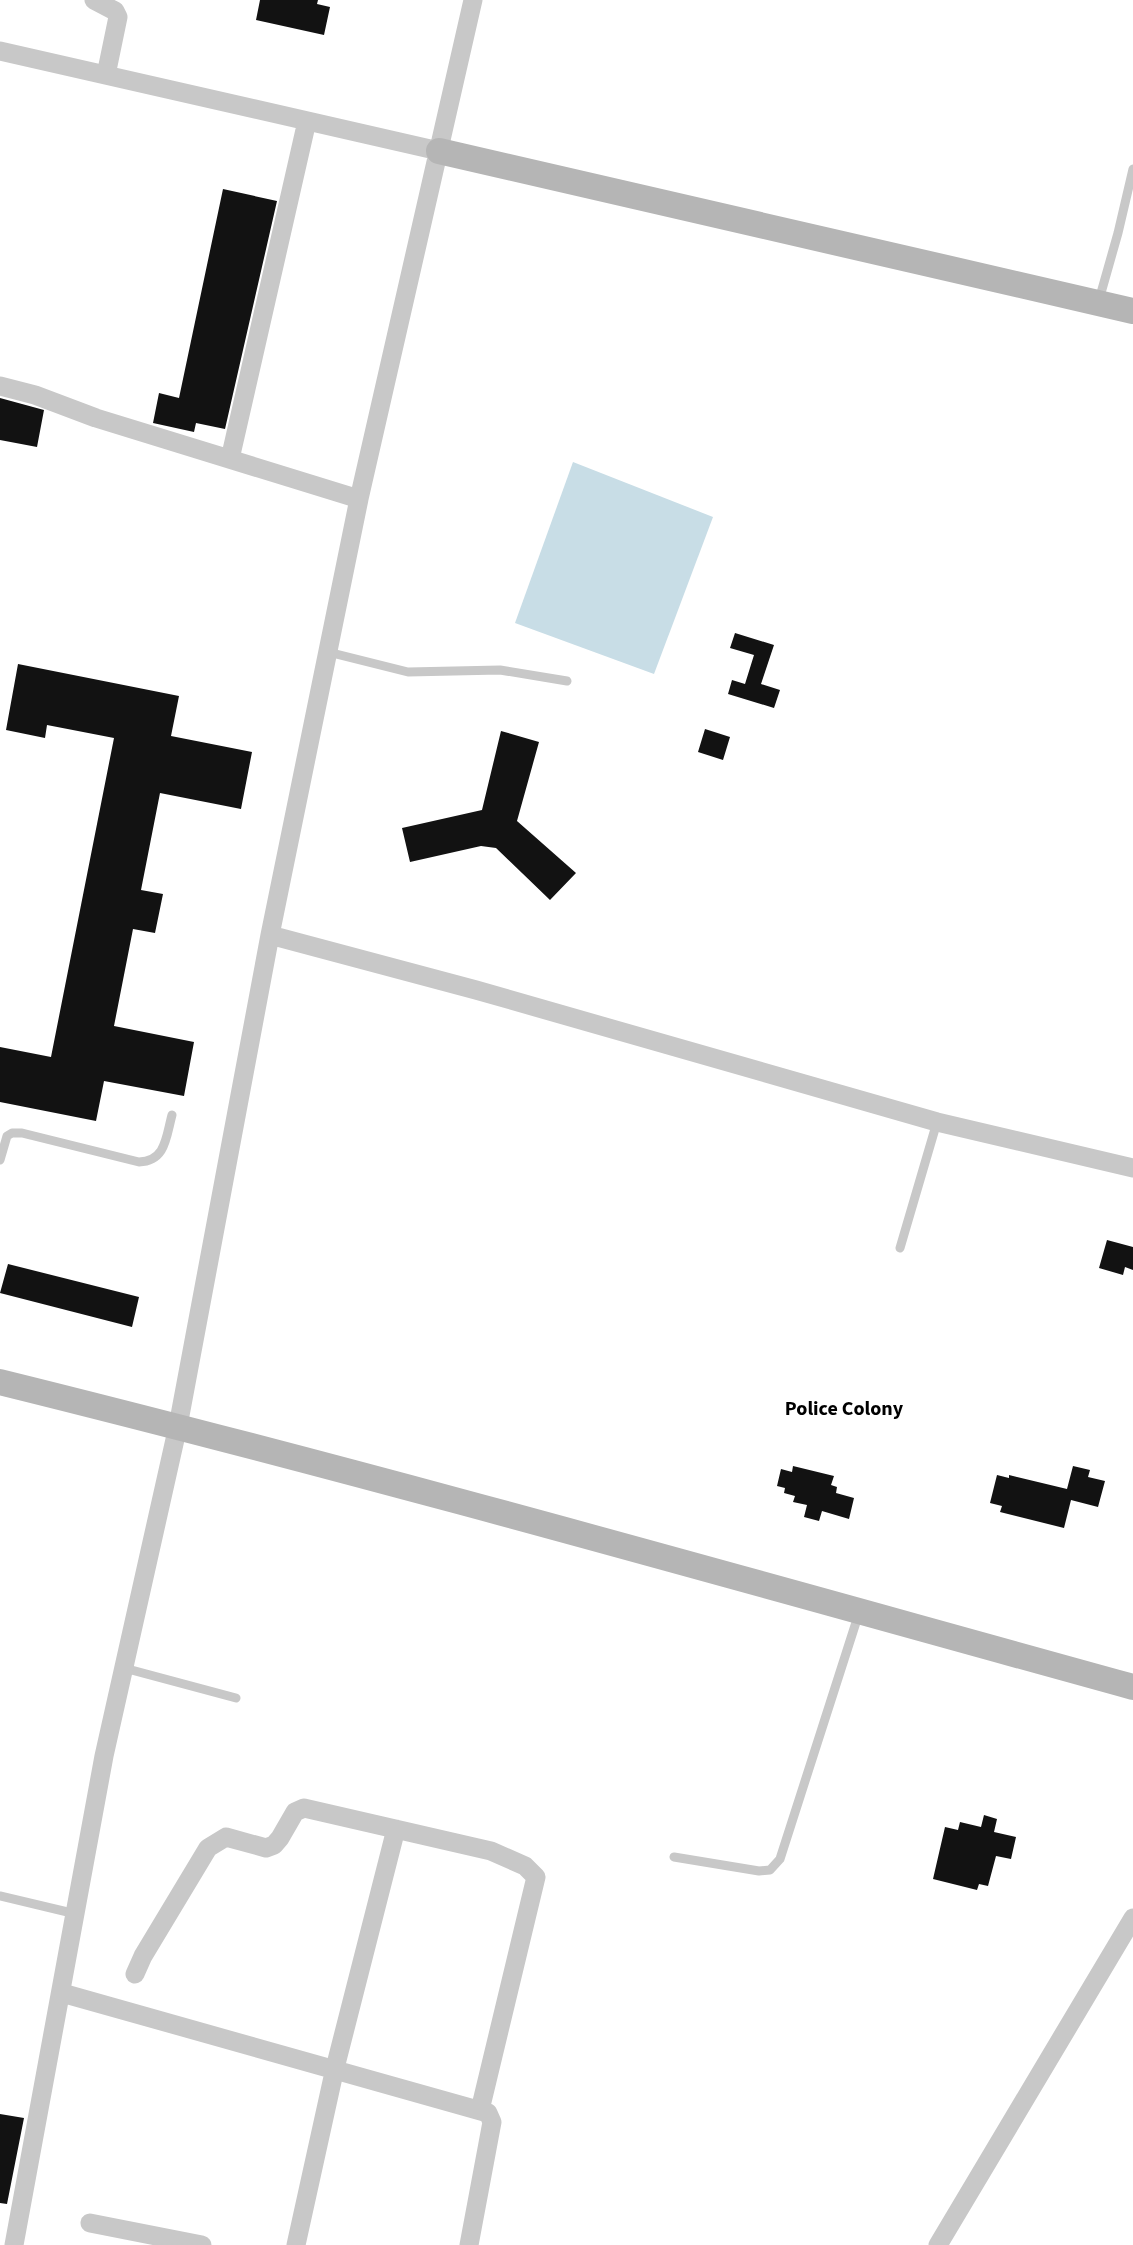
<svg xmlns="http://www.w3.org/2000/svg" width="1133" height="2245" font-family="'Source Sans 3',sans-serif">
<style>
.water{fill:#c8dde6}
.building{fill:#121212}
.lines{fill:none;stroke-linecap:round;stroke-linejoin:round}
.lane{stroke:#c8c8c8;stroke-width:9}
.street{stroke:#c8c8c8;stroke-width:19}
.secondary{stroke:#b5b5b5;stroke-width:26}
.labels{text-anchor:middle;stroke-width:5;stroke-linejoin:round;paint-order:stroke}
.district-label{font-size:20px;font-weight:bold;fill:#000;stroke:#fff}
</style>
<rect width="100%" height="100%" fill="#fff"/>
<path class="water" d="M573 462 713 517 654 674 515 623Z"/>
<path class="building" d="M260 0H318L317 4 330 7 324 35 256 20Z
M223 189 277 201 225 429 196 423 194 432 153 423 159 393 179 398Z
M0 398 44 410 37 447 0 440Z
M735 633 774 645 761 684 780 690 774 708 728 694 732 680 745 684 754 655 730 648Z
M18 664 179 696 171 736 252 752 241 809 160 793 141 890 163 894 155 933 133 929 114 1026 194 1042 184 1096 104 1081 96 1121 0 1102V1047L51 1057 114 738 47 725 45 738 6 730Z
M705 729 730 737 723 760 698 752Z
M501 731 539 742 517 821 576 873 550 900 496 848 481 846 410 862 402 828 482 810Z
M1107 1240 1133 1247V1270L1125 1267 1123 1275 1099 1268Z
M8 1264 139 1297 132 1327 0 1293Z
M793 1466 834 1476 831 1485 837 1487 836 1493 854 1498 849 1519 822 1511 819 1521 804 1517 807 1505 793 1502 795 1496 784 1493 785 1488 777 1486 781 1469 792 1472Z
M1073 1466 1090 1470 1088 1477 1105 1481 1098 1507 1071 1500 1064 1528 1000 1512 1002 1506 990 1503 997 1475 1009 1478V1475L1067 1489Z
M984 1815 997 1819 994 1832 1016 1837 1011 1859 996 1856 988 1886 979 1884 977 1890 933 1879 945 1827 958 1830 960 1822 981 1827Z
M0 2114 24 2118 7 2204 0 2203Z"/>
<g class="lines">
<path class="lane" d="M1099 300 1118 233 1133 169
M328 652 408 672 500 670 567 681
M0 1160 7 1136 12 1133H22L139 1162C166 1161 166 1137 172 1115
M900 1248 937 1122
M124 1668 236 1698
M674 1857 759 1871 770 1870 780 1859 859 1613
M0 1896 76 1914"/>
<path class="street" d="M94 0 115 11 118 17 106 75
M0 51 439 151
M0 386 35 395 96 418 359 499
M230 459 307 121
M270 935 476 990 937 1122 1133 1168
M135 1974 143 1956 208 1848 226 1837 266 1848 274 1845 280 1838 295 1812 304 1808 491 1851 525 1866 536 1877 480 2110
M62 1993 488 2113 492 2122 469 2245
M90 2223 202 2245
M14 2245 104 1756 178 1426 270 935 359 499 473 0
M296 2245 335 2068 396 1829
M938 2245 1133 1918"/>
<path class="secondary" d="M439 151 1133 311
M0 1382C380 1476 756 1583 1133 1687"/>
</g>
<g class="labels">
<g class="district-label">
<text x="844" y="1415">Police Colony</text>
</g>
</g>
</svg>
